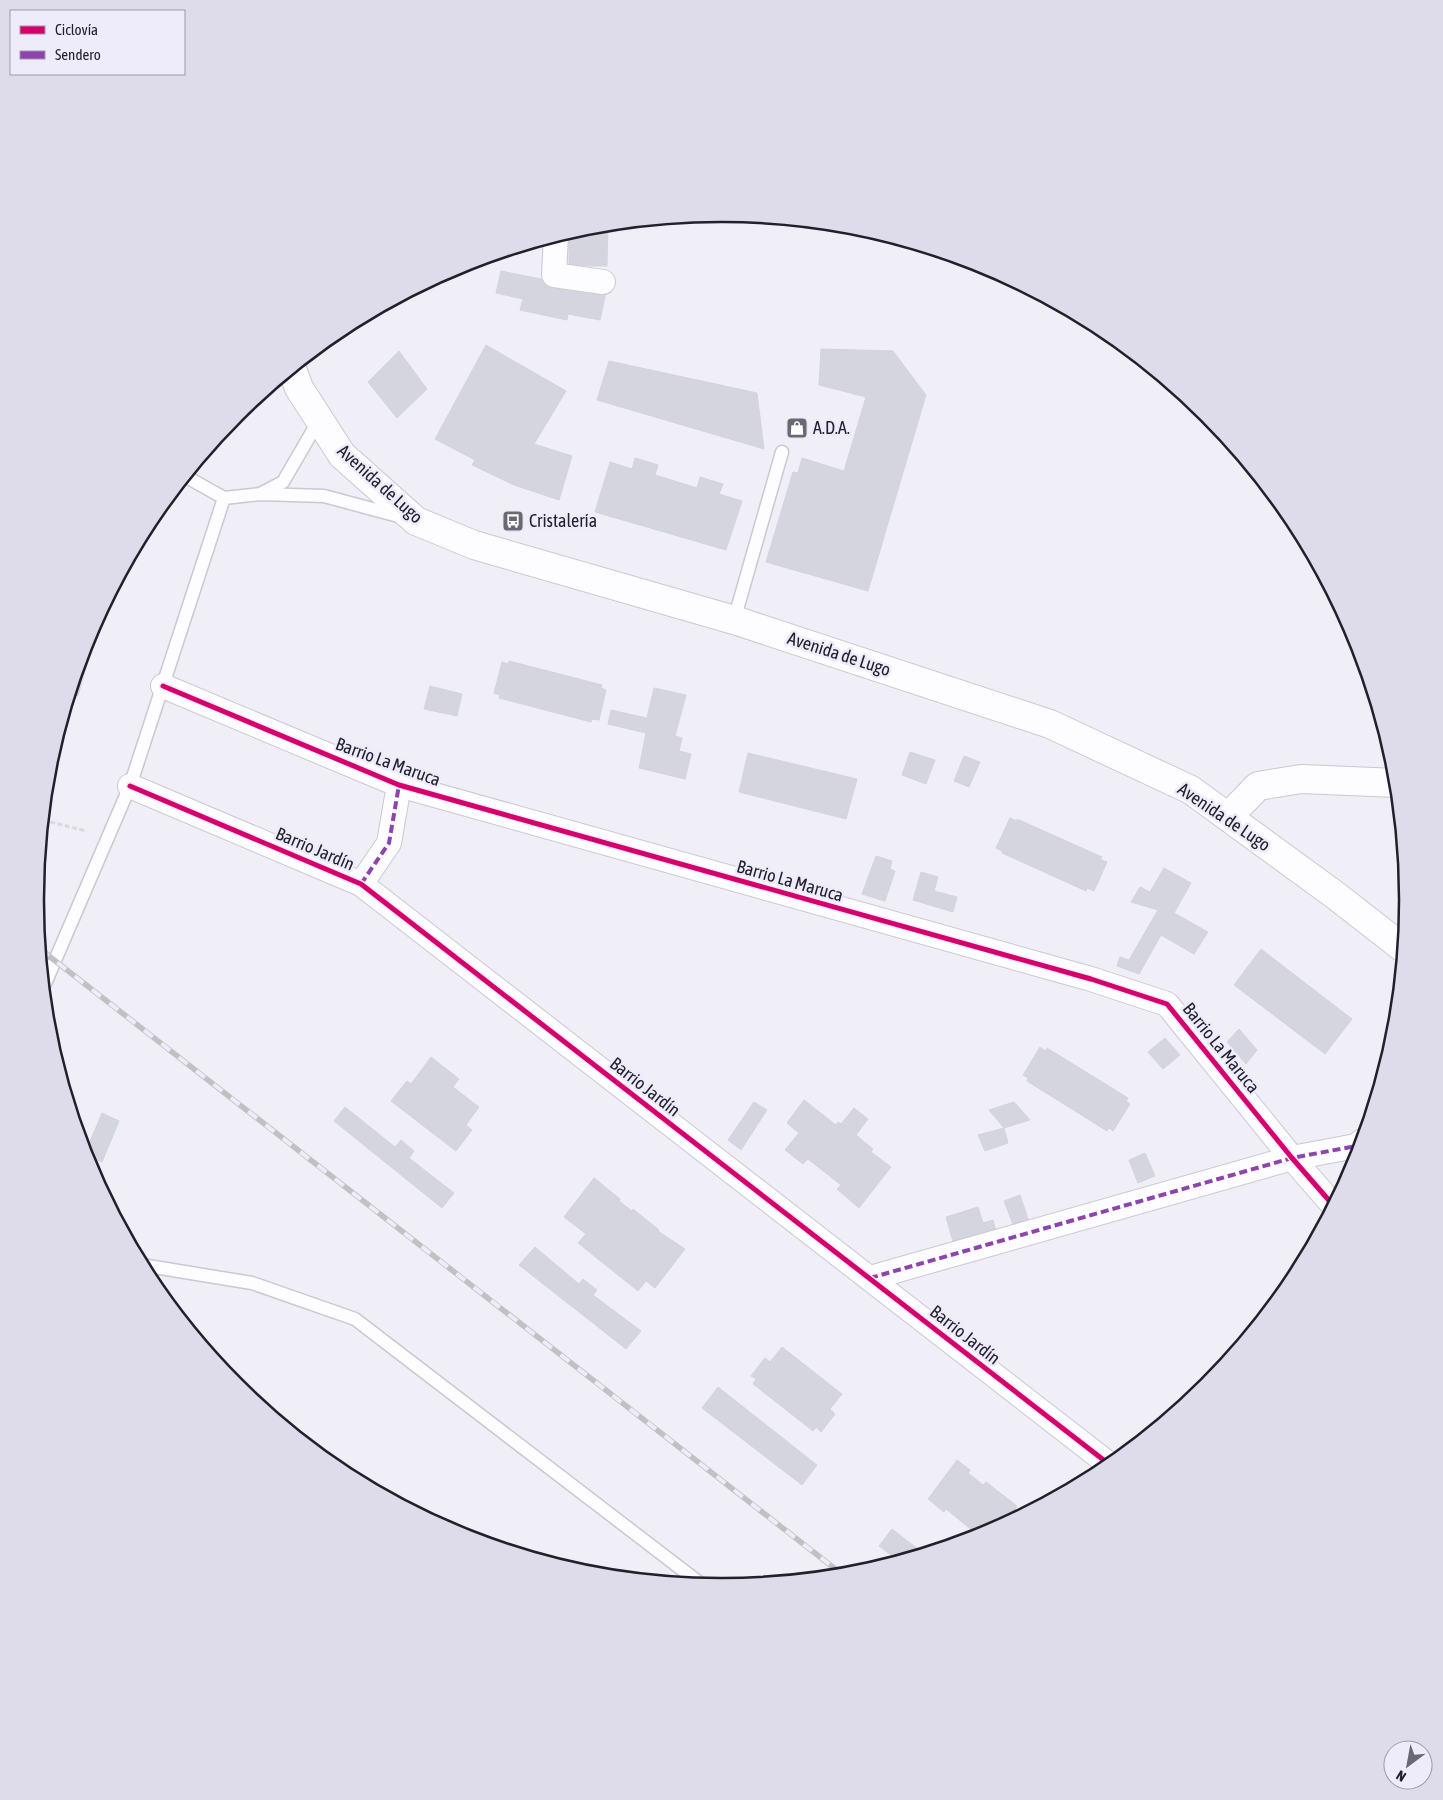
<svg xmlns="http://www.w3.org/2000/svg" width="1443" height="1800" font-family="'Asap Condensed',sans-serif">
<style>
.building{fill:#d4d5df;stroke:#d2d5de}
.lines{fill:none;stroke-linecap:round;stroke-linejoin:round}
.service-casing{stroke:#cac8d2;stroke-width:15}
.minor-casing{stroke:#cac8d2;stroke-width:26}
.tertiary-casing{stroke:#cac8d2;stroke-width:30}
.primary-casing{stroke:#cac8d2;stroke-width:30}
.path{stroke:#dadadc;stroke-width:3;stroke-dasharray:5 2.5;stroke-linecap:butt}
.service{stroke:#fdfcfe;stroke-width:12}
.minor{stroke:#fdfcfe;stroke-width:24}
.tertiary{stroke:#fdfcfe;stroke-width:28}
.primary{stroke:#fdfcfe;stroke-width:28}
.rail-casing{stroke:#c1c1c3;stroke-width:5.5}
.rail{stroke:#eeebfa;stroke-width:4;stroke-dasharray:11;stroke-linecap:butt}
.quiet{stroke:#8e44ad;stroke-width:4;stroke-dasharray:8 4;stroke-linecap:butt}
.cycleway-casing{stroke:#eeebfa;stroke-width:8}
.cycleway{stroke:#d6006c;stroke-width:5}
.labels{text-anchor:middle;stroke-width:5;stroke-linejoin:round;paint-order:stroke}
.poi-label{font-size:18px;fill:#23202d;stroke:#eeebfa;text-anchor:start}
.street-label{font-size:18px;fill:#23202d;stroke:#eeebfa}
.rim{fill:none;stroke:#23202d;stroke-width:2.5}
</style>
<rect width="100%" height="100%" fill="#f0eef6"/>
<path class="building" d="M608 225 607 266H569V232L588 227Z
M501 271 606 292 600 320 568 314 567 320 520 310 523 299 496 293Z
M486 345 566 391 534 444 572 456 559 500 514 485 472 465 475 460 435 439Z
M821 349 893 351 926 395 868 591 766 562 793 472 798 473 802 458 844 471 866 397 819 385Z
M399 351 427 389 397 418 368 382Z
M609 361 757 393 764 449 597 400Z
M635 458 658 465 655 475 697 488 700 477 723 484 719 494 742 501 726 550 595 512 610 462 632 469Z
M102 609 78 696 70 693 87 637Z
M509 661 602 685 601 688 606 690 599 720 592 719 591 722 499 698 500 695 494 693 502 662 508 664Z
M430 686 462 694 457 716 424 709Z
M654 688 686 695 675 736 682 738 679 751 691 754 685 779 639 768 646 733 608 724 611 710 647 718Z
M910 752 935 760 926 784 902 775Z
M748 753 857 779 846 819 739 792Z
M964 756 980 762 969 787 954 781Z
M1010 818 1017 821V819L1102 857 1100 859 1107 862 1094 891 1087 888 1086 891 1002 853V851L996 848Z
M876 856 892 861 890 869 895 871 885 901 862 894Z
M1164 868 1191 883 1174 913 1208 932 1194 954 1161 935 1139 974 1117 966 1120 957 1129 960 1158 910 1131 902 1140 887 1150 892Z
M921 872 938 877 934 891 957 897 953 912 913 900Z
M1261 949 1352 1019 1325 1054 1234 985Z
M1239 1029 1257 1050 1246 1064 1227 1042Z
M1165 1038 1180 1055 1163 1069 1148 1052Z
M1040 1047 1045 1051 1047 1048 1128 1098 1126 1101 1130 1104 1113 1131 1109 1128 1107 1131 1027 1081 1028 1078 1023 1075Z
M431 1057 459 1079 453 1087 479 1107 466 1125 472 1130 456 1151 391 1101 407 1081 411 1084Z
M804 1100 836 1125 838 1122 841 1124 854 1108 868 1119 856 1135 873 1149 871 1152 891 1167 859 1208 837 1189 841 1185 808 1159 803 1164 785 1150 799 1133 787 1123Z
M754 1102 767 1110 741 1150 728 1140Z
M1014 1102 1030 1120 1004 1128 989 1110Z
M345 1107 395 1147 401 1140 414 1151 409 1158 454 1193 442 1208 334 1121Z
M102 1113 119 1121 102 1162 85 1154Z
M1004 1128 1008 1143 985 1151 978 1135Z
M1145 1153 1155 1176 1138 1183 1129 1160Z
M594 1178 620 1199 619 1201 632 1211 633 1209 659 1230 658 1231 685 1249 655 1288 646 1281 638 1291 578 1243 586 1234 564 1217Z
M1020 1195 1029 1222 1014 1227 1004 1201Z
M978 1207 983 1223 993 1220 996 1231 954 1245 946 1217Z
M535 1247 579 1284 583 1279 597 1290 593 1295 641 1331 626 1349 519 1265Z
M782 1347 842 1394 830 1409 835 1414 821 1432 816 1427 813 1431 753 1384 756 1379 751 1376 765 1358 770 1362Z
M718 1387 817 1465 802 1485 702 1408Z
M957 1460 970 1470 968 1473 983 1485 986 1482 1017 1506 1015 1509 1022 1514 979 1536 946 1509 944 1512 928 1499Z
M892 1529 923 1553 898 1560 879 1546Z"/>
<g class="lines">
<g class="service-casing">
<path id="service" d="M185 476 224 498 260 494 324 496 402 517
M260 494 283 482 319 420
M734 620 782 452
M44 986 130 786 224 498
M142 1265 252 1283 355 1319 701 1584"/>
</g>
<g class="minor-casing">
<path id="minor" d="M556 236 554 275 603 282
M163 686 399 785 1091 979 1167 1004 1292 1158 1333 1205
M130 786 361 884 1110 1465
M361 884 389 843 399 785
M870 1278 1292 1158 1356 1146 1362 1141"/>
</g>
<g class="tertiary-casing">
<path id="tertiary" d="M1228 817 1258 786 1301 779 1397 783"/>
</g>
<g class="primary-casing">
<path id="primary" d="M292 369 299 388 342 455 416 521 474 545 734 620 1050 724 1191 790 1335 895 1403 948"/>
</g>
<path class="path" d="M43 820 86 831"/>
<use href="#service" class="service"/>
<use href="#minor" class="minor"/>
<use href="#tertiary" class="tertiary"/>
<use href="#primary" class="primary"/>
<g class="rail-casing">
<path id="rail" d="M40 949 843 1575"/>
</g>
<use href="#rail" class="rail"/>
<path class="quiet" d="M361 884 389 843 399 785
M870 1278 1292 1158 1356 1146 1362 1141"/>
<g class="cycleway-casing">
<path id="cycleway" d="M163 686 399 785 1091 979 1167 1004 1292 1158 1333 1205
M130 786 361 884 1110 1465"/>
</g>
<use href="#cycleway" class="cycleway"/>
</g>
<defs>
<g id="shop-square" transform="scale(1.125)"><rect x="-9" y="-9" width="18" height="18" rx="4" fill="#6b6873" stroke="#eeebfa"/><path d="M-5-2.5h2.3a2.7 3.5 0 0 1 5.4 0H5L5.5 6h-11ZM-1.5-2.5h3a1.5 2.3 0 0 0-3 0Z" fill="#fff"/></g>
<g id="bus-square" transform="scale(1.125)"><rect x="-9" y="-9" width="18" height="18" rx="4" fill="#6b6873" stroke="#eeebfa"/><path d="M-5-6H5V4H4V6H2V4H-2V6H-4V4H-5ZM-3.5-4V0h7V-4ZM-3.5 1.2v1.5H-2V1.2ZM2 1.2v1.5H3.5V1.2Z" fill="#fff"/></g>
</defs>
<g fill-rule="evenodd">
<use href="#shop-square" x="797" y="428"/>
<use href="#bus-square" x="513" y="521"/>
</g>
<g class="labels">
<g class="poi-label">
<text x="813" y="434">A.D.A.</text>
<text x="529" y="527">Cristalería</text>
</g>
<g class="street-label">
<text transform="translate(380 484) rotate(42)" y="6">Avenida de Lugo</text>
<text transform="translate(839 654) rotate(18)" y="6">Avenida de Lugo</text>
<text transform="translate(388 762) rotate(20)" y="6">Barrio La Maruca</text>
<text transform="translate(1224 817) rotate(34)" y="6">Avenida de Lugo</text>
<text transform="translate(315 849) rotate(23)" y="6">Barrio Jardín</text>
<text transform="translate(790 881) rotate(16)" y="6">Barrio La Maruca</text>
<text transform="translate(1221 1048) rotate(51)" y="6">Barrio La Maruca</text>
<text transform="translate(645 1087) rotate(38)" y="6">Barrio Jardín</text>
<text transform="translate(965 1335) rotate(38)" y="6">Barrio Jardín</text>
</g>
</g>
<path d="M0 0H1443V1800H0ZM721 222H722A677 677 0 0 1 1399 899V901A677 677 0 0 1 722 1578H721A677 677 0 0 1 44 901V899A677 677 0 0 1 721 222Z" fill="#dedbea" fill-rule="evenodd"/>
<path class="rim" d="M721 222H722A677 677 0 0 1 1399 899V901A677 677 0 0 1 722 1578H721A677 677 0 0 1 44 901V899A677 677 0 0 1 721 222Z"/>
<rect x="10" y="10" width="175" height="65" fill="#eeebfa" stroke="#9d9aa8"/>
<rect x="20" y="26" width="25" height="8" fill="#d6006c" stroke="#9d9aa8"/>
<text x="55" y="35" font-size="15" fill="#23202d">Ciclovía</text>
<rect x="20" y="51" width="25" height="8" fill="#8e44ad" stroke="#9d9aa8"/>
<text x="55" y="60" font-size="15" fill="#23202d">Sendero</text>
<g transform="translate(1408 1765) rotate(212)"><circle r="24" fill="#eeebfa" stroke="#9d9aa8"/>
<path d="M0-4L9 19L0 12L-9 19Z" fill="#6b6873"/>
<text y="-8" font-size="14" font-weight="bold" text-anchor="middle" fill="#23202d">N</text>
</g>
</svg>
